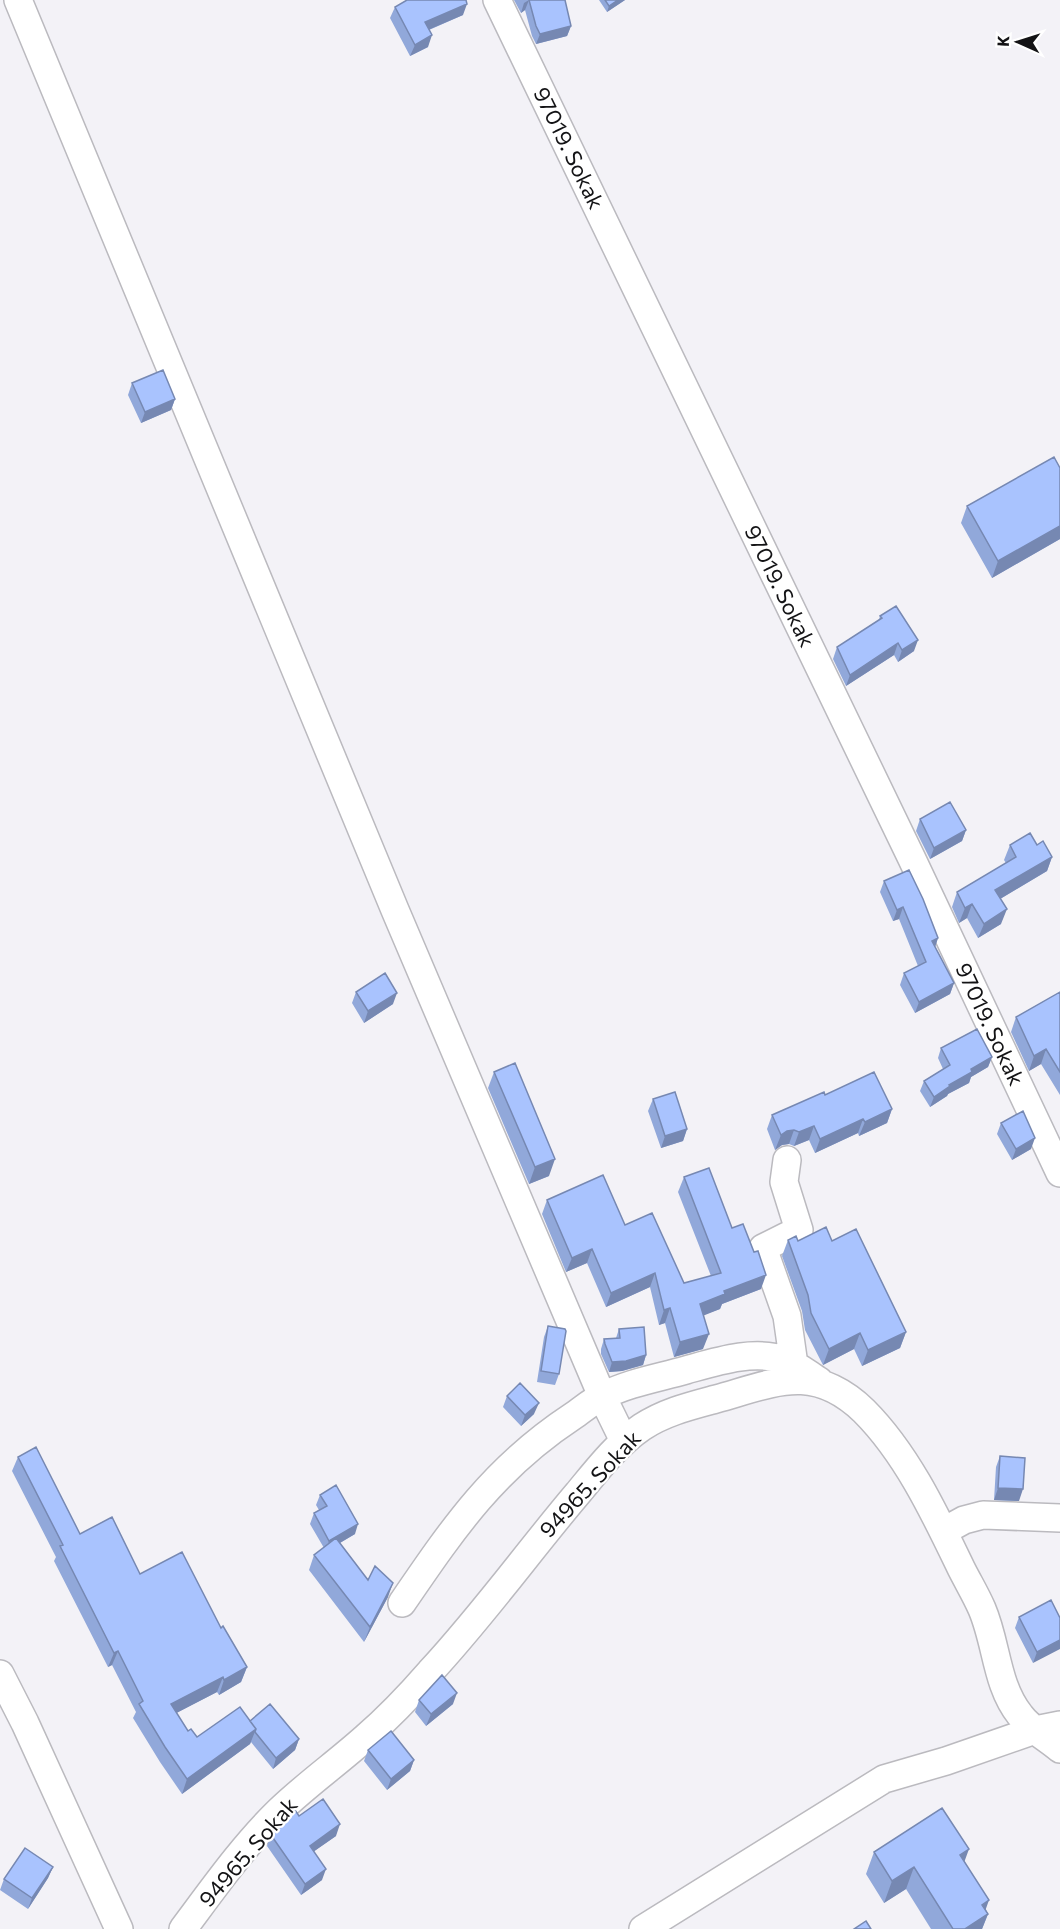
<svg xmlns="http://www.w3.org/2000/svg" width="1060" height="1929" font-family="Commissioner,sans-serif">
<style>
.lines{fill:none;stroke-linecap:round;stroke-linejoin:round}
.minor-casing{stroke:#bbbabf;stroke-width:30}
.minor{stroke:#fff;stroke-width:27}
.wall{fill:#91a8da}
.shaded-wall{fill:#7688b2}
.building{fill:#a9c3fe;stroke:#7688b2;stroke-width:1.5}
.labels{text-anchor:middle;stroke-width:4.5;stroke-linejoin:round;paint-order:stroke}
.street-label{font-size:22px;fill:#131315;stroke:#fff}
</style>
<rect width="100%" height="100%" fill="#f3f2f7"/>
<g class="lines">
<g class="minor-casing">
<path id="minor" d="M18 0 395 910 602 1396 624 1441
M497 0 912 859 1060 1173
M787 1160 784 1182 799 1230 763 1248 787 1316 794 1365
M944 1531 964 1520 983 1515 1060 1518
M402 1603C454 1527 494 1468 573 1416 582 1410 592 1401 603 1396 628 1383 658 1378 686 1370 715 1362 754 1349 784 1360 796 1364 808 1374 819 1381
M0 1674 25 1723 119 1929
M183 1929C213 1889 243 1846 279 1811 306 1785 337 1763 365 1738 388 1718 410 1695 430 1672 483 1615 528 1552 578 1493 597 1470 617 1444 642 1427 665 1412 690 1406 716 1399 774 1383 813 1362 864 1411 907 1454 935 1514 961 1568 968 1582 976 1595 982 1609 997 1644 996 1685 1020 1715 1030 1729 1047 1738 1060 1749
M643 1929 884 1779 946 1761 1035 1730 1060 1725"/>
</g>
<use href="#minor" class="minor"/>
</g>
<path class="wall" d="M514 0H565L571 26 567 36 536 44 532 36 525 10 521 13Z
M599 0H625L607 12Z
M395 7 463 15 429 30 428 47 410 56 390 18Z
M132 383 175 399 171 410 141 423 128 395Z
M1060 468V539L992 578 961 523 967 506Z
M880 616 914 651 898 662 894 655 846 686 833 659 837 647 879 620Z
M920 819 966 830 962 841 930 859 916 831Z
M1010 845H1037L1052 857 1047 871 1000 899 1001 924 978 938 967 918 959 923 952 907 957 892 1006 863 1004 860Z
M884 881 938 938 935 947 954 983 950 994 915 1013 900 985 904 973 918 966 899 919 893 921 880 892Z
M356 992 393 1004 364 1023 352 1003Z
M1060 992V1095L1041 1064 1029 1071 1011 1032 1016 1017Z
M941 1048 992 1057 988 1067 971 1077 969 1083 948 1094 947 1096 930 1107 920 1091 924 1081 943 1069 938 1058Z
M494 1072 549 1176 529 1184 488 1088Z
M825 1095 892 1109 887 1123 859 1136 858 1133 815 1153 809 1140 794 1146 789 1144 782 1145 775 1150 767 1129 772 1115Z
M653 1099 687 1129 683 1141 661 1148 648 1111Z
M1001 1123 1031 1149 1012 1160 997 1134Z
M684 1177 732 1228 761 1289 722 1304 720 1309 703 1315V1349L674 1357 665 1323 659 1325 650 1287 606 1307 587 1263 566 1272 542 1214 547 1200 625 1225 684 1283 711 1276 678 1192Z
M788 1240 832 1241 906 1332 900 1348 862 1366 854 1349 823 1365 805 1330 802 1311 782 1256Z
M548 1326 559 1374 555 1385 537 1382 544 1337Z
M619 1329 646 1355 643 1365 622 1371 609 1372 601 1354V1349L604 1339 616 1338Z
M507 1396 534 1414 521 1426 503 1407Z
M1000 1456 1019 1501 994 1500 996 1467Z
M18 1457 80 1534 221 1628 247 1667 241 1682 219 1695 217 1692 176 1713 188 1731 197 1737 250 1721 299 1739 295 1750 273 1769 251 1742 250 1744 182 1794 160 1762 133 1718 136 1712 112 1665 108 1667 54 1561 56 1557 12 1471Z
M320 1495 355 1534 340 1543 368 1580 388 1597 364 1642 309 1570 314 1555 324 1548 310 1524 314 1513 319 1510 316 1505Z
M1019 1617 1060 1618 1033 1663 1015 1628Z
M419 1700 453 1704 426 1726 415 1712Z
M368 1750 414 1760 410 1771 387 1790 364 1761Z
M299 1816 336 1836 314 1851 322 1880 301 1895 267 1846 271 1835Z
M874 1852 964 1861 988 1914 982 1929H931L906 1889 884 1903 866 1874Z
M53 1867 48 1878 28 1909 0 1890 4 1879Z"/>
<path class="shaded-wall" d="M529 0 525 10 521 13 524 3Z
M618 0H625L607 12 609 6Z
M467 4 463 15 421 33 425 22Z
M571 26 567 36 536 44 540 34Z
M432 35 428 47 410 56 415 45Z
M175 399 171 410 141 423 145 412Z
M1060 526V539L992 578 998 561Z
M918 640 914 651 898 662 902 650Z
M898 643 894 655 846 686 850 675Z
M966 830 962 841 930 859 934 848Z
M1052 857 1047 871 990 905 995 890Z
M972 904 967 918 959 923 965 908Z
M903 907 899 919 893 921 897 910Z
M1007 909 1001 924 978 938 984 924Z
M938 938 934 950 932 941Z
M954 983 950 994 915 1013 919 1002Z
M397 993 393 1004 364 1023 368 1011Z
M1046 1049 1041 1064 1029 1071 1034 1056Z
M992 1057 988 1067 971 1077 969 1083 948 1094 947 1096 930 1107 934 1097 971 1069Z
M892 1109 887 1123 859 1136 865 1122Z
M863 1119 858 1133 815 1153 820 1139Z
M814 1126 809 1140 794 1146 799 1132Z
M687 1129 683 1141 661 1148 665 1136Z
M794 1130 789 1144 782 1145 775 1150 781 1135 787 1131Z
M1035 1138 1031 1149 1012 1160 1016 1149Z
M555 1159 549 1176 529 1184 535 1167Z
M592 1249 587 1263 566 1272 572 1258Z
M655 1273 650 1287 606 1307 611 1293Z
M766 1275 761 1289 722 1304 720 1309 695 1319 700 1304 724 1291Z
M670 1308 665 1323 659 1325 664 1310Z
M906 1332 900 1348 862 1366 868 1350Z
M860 1333 854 1349 823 1365 829 1349Z
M709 1334 703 1349 674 1357 680 1342Z
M646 1355 643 1365 622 1371 609 1372 612 1362Z
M539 1403 534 1414 521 1426 525 1415Z
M998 1488 1023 1489 1019 1501 994 1500Z
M358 1524 355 1534 326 1551 329 1541Z
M393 1583 388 1597 364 1642 370 1627Z
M1060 1640V1649L1033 1663 1037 1652Z
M118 1651 112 1665 108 1667 114 1653Z
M247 1667 241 1682 219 1695 224 1680Z
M223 1677 217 1692 165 1719 171 1704Z
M457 1693 453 1704 426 1726 431 1714Z
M256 1729 250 1744 182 1794 187 1779Z
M299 1739 295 1750 273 1769 276 1758Z
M414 1760 410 1771 387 1790 391 1779Z
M340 1824 336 1836 306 1857 310 1846Z
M969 1849 961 1871 960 1855Z
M53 1867 48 1878 28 1909 32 1898Z
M914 1867 906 1889 884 1903 892 1881Z
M326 1869 322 1880 301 1895 305 1884Z
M989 1900 983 1917 988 1914 982 1929H965L982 1905Z"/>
<path class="building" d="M407 0H466L467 4 425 22 432 35 415 45 395 7Z
M529 0H565L571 26 540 34 536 26Z
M605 0H618L609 6Z
M163 370 175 399 145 412 132 383Z
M1054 457 1060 468V526L998 561 967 506Z
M896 606 918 640 902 650 898 643 850 675 837 647 882 618 880 616Z
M950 802 966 830 934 848 920 819Z
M1030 833 1037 845 1043 841 1052 857 995 890 1007 909 984 924 972 904 965 908 957 892 1016 857 1010 845Z
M909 870 923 899 938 938 932 941 954 983 919 1002 904 973 926 962 903 907 897 910 884 881Z
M385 973 397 993 368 1011 356 992Z
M1060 992V1072L1046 1049 1034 1056 1016 1017Z
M977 1029 992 1057 971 1069 972 1072 949 1085 950 1086 934 1097 924 1081 950 1065 941 1048Z
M515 1063 555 1159 535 1167 494 1072Z
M874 1072 892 1109 865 1122 863 1119 820 1139 814 1126 799 1132 794 1130 787 1131 781 1135 772 1115 824 1092 825 1095Z
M675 1092 687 1129 665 1136 653 1099Z
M1023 1111 1035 1138 1016 1149 1001 1123Z
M709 1168 732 1228 743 1224 754 1252 758 1251 766 1275 724 1291 725 1294 700 1304 709 1334 680 1342 670 1308 664 1310 655 1273 611 1293 592 1249 572 1258 547 1200 603 1175 625 1225 652 1213 684 1283 721 1273 684 1177Z
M826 1227 832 1241 856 1229 906 1332 868 1350 860 1333 829 1349 811 1313 808 1295 788 1240 796 1236 798 1241Z
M548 1326 565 1329 566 1331 559 1374 541 1371Z
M644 1327 646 1355 626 1361 612 1362 605 1344 604 1339 620 1338 619 1329Z
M520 1383 539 1403 525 1415 507 1396Z
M36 1447 80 1534 112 1517 140 1574 182 1552 221 1628 223 1626 247 1667 224 1680 223 1677 171 1704 188 1731 191 1729 197 1737 240 1707 256 1729 187 1779 165 1747 139 1704 143 1701 118 1651 114 1653 60 1546 63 1545 18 1457Z
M1000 1456 1025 1458 1023 1489 998 1488Z
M336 1485 358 1524 329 1541 314 1513 327 1506 320 1495Z
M336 1538 368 1580 375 1566 393 1583 370 1627 314 1555Z
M1051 1600 1060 1618V1640L1037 1652 1019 1617Z
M442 1675 457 1693 431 1714 419 1700Z
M270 1704 299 1739 276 1758 255 1732 256 1729 250 1721Z
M391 1731 414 1760 391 1779 368 1750Z
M323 1799 340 1824 310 1846 326 1869 305 1884 271 1835 295 1810 299 1816Z
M942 1808 969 1849 960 1855 989 1900 982 1905 988 1914 965 1929H953L914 1867 892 1881 874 1852Z
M25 1848 53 1867 32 1898 4 1879Z
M866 1921 871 1929H854Z"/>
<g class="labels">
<g class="street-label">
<text transform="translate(569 148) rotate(64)" y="8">97019. Sokak</text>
<text transform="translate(780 586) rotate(64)" y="8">97019. Sokak</text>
<text transform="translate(990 1024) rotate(65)" y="8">97019. Sokak</text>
<text transform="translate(590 1484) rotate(-47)" y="8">94965. Sokak</text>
<text transform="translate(248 1852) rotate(-49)" y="8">94965. Sokak</text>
</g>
</g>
<g transform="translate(1018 42) rotate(273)" stroke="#ffffff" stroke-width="4.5" paint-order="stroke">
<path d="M0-4.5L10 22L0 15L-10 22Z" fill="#131315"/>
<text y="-9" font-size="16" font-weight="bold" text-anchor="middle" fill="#131315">K</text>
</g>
</svg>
